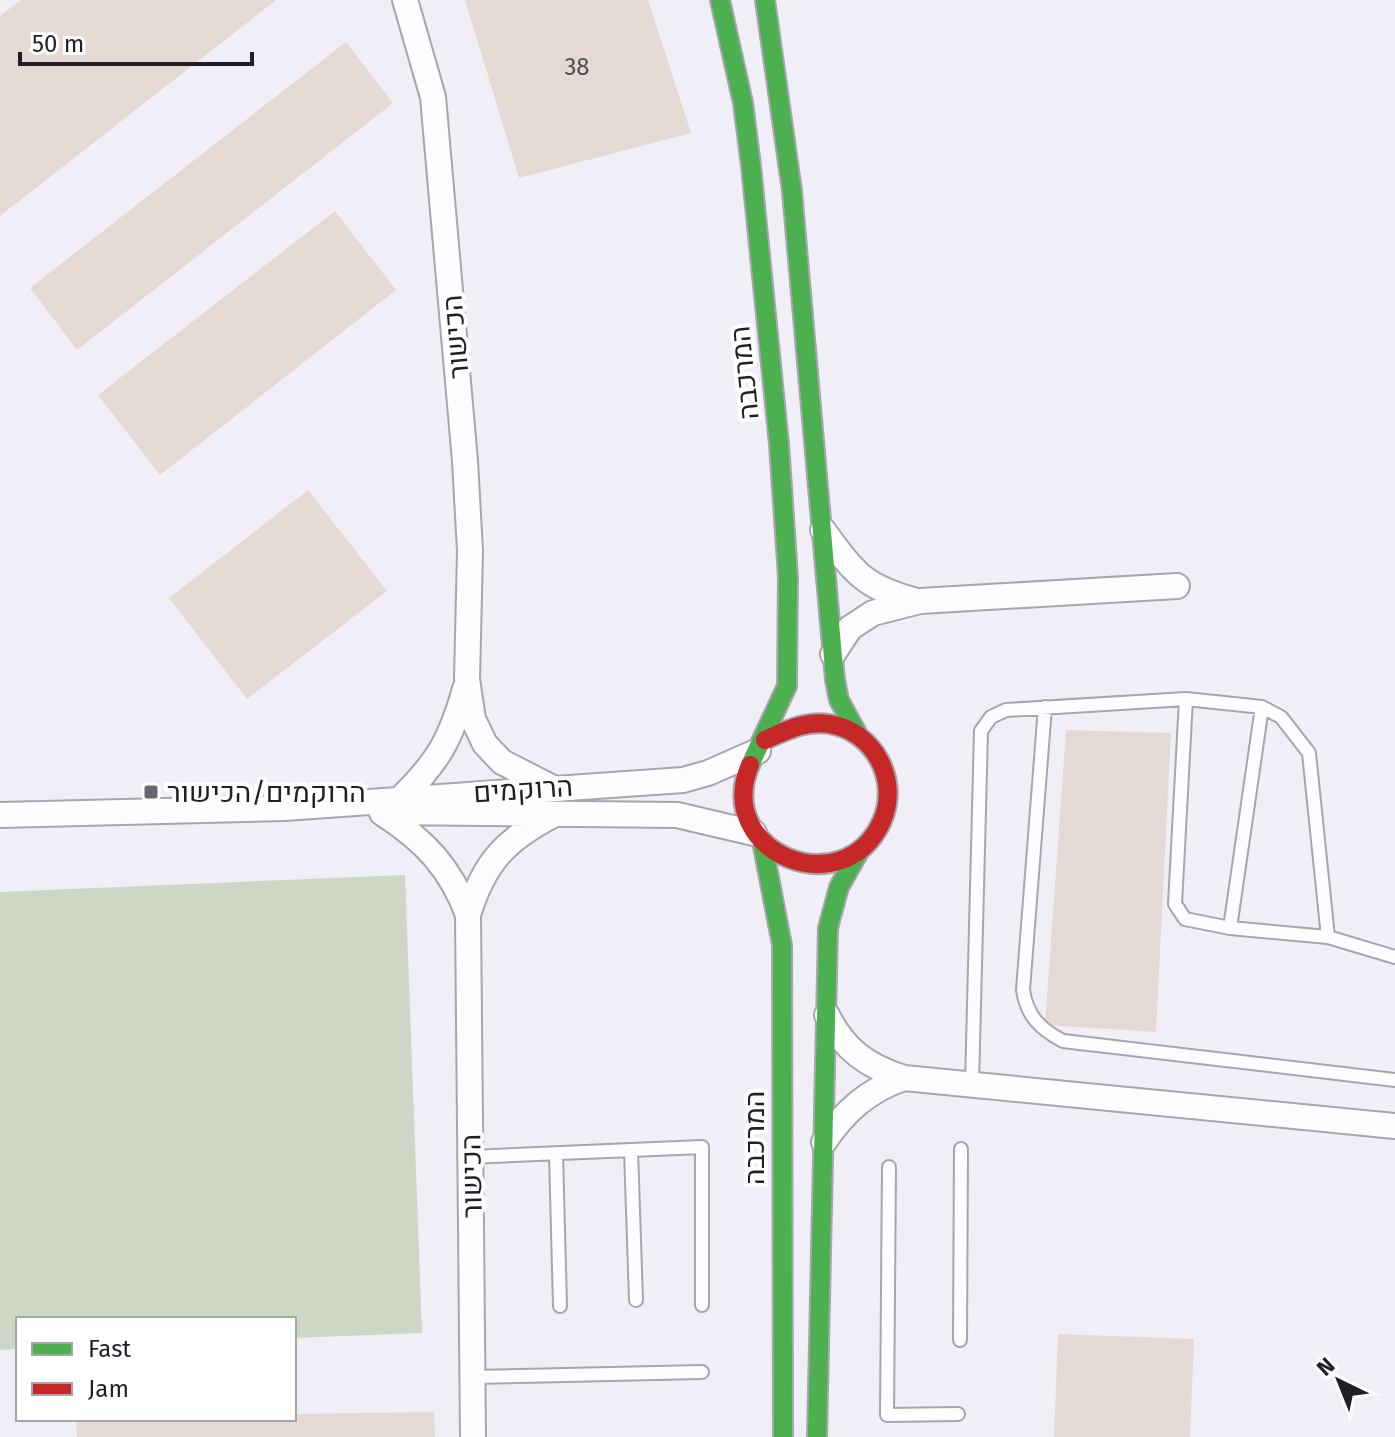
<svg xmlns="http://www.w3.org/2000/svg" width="1395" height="1437" font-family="'Fira Sans',Heebo,sans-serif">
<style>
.green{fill:#ced7c6}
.building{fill:#e4dad3}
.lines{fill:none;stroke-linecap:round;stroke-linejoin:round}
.lane-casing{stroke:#a7a5ae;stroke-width:16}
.street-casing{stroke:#a7a5ae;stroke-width:28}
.fast-casing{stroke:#a7a5ae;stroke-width:22}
.jam-casing{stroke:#a7a5ae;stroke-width:22}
.lane{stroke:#fdfcfe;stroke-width:12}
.street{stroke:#fdfcfe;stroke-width:24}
.fast{stroke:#4caf50;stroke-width:18}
.jam{stroke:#c62828;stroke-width:18}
.poi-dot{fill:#696770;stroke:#fff;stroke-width:3}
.labels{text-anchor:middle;stroke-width:8;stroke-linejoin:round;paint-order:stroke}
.number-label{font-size:24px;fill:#524d53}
.street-label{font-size:28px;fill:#211e28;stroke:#fff}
.poi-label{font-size:28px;fill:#211e28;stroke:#fff;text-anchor:start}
</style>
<rect width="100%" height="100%" fill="#f0eef7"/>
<path class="green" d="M405 875 422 1333 294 1338V1319H18V1349L0 1350V892Z"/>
<path class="building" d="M21 0H276L0 216V16Z
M465 0H648L691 133 519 178Z
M346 42 393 103 77 350 30 288Z
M335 211 396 290 160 475 98 395Z
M308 490 387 591 247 699 169 598Z
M1066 730 1171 733 1156 1032 1045 1025Z
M1058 1334 1194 1339 1190 1437H1054Z
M434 1412 435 1437H77L76 1419H294V1414Z"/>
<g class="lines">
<g class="lane-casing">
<path id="lane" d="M1186 699 1175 904 1185 919 1230 928
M1045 707 1023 990C1027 1016 1040 1029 1063 1041L1395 1080
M1262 707 1230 928 1328 937 1395 957
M972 1084 981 731 991 717 1006 710 1186 699 1262 707 1281 717 1309 753 1328 937
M631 1150 636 1300
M556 1154 560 1306
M470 1157 702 1147V1305
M889 1167 887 1415 958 1414
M960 1340 961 1149
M473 1377 702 1372"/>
</g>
<g class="street-casing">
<path id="street" d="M405 0 433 97 465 461 470 551 467 679 473 719 485 744 502 762 551 787
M823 530C855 574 864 587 917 601
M833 654 850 628 873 613 920 601 1177 586
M401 798C438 762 451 739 465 689
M394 812 677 815 754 833
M382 813C424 840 451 868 468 915
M0 815 284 808 683 780 708 773 758 751
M827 1015C844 1050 867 1066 904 1078L1395 1126
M824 1142C844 1112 868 1090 904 1078
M473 1437 468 915C484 862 506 839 555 814"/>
</g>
<g class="fast-casing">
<path id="fast" d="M720 0 743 103 751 166 779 444 788 577 787 686 750 765
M765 0 792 191 835 680 839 700 857 733
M762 841 782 945 783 1437
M817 1437 828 928 839 887 860 850"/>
</g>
<g class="jam-casing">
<path id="jam" d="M750 765C713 853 844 906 882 821 900 780 874 731 829 724 806 720 785 731 765 740"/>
</g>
<use href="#lane" class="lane"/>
<use href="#street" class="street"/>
<use href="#fast" class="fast"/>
<use href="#jam" class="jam"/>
</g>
<rect class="poi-dot" x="143" y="784" width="16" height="16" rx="4"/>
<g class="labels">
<g class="number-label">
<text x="577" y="75">38</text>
</g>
<g class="street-label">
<text transform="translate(455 337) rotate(-95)" y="10">הכישור</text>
<text transform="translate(744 373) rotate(-96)" y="10">המרכבה</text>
<text transform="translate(523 789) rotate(-4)" y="10">הרוקמים</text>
<text transform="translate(754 1138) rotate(-90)" y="10">המרכבה</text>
<text transform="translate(471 1176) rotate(-91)" y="10">הכישור</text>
</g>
<g class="poi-label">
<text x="167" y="802">הרוקמים/הכישור</text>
</g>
</g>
<rect x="16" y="1317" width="280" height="104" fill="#ffffff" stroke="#a6a5a9" stroke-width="2"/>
<rect x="32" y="1343" width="40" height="12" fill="#4caf50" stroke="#a6a5a9" stroke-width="2"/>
<text x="88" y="1357" font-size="24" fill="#211e28">Fast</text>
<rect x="32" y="1383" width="40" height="12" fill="#c62828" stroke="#a6a5a9" stroke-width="2"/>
<text x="88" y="1397" font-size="24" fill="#211e28">Jam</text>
<g transform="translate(1339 1381) rotate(317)" stroke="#ffffff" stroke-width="6" paint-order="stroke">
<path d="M0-6L14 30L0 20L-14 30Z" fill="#211e28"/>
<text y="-12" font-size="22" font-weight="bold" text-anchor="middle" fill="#211e28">N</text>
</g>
<path d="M20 52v12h232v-12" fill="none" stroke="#211e28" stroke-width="4"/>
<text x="32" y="52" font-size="24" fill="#211e28" stroke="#ffffff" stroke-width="6" paint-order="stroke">50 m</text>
</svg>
